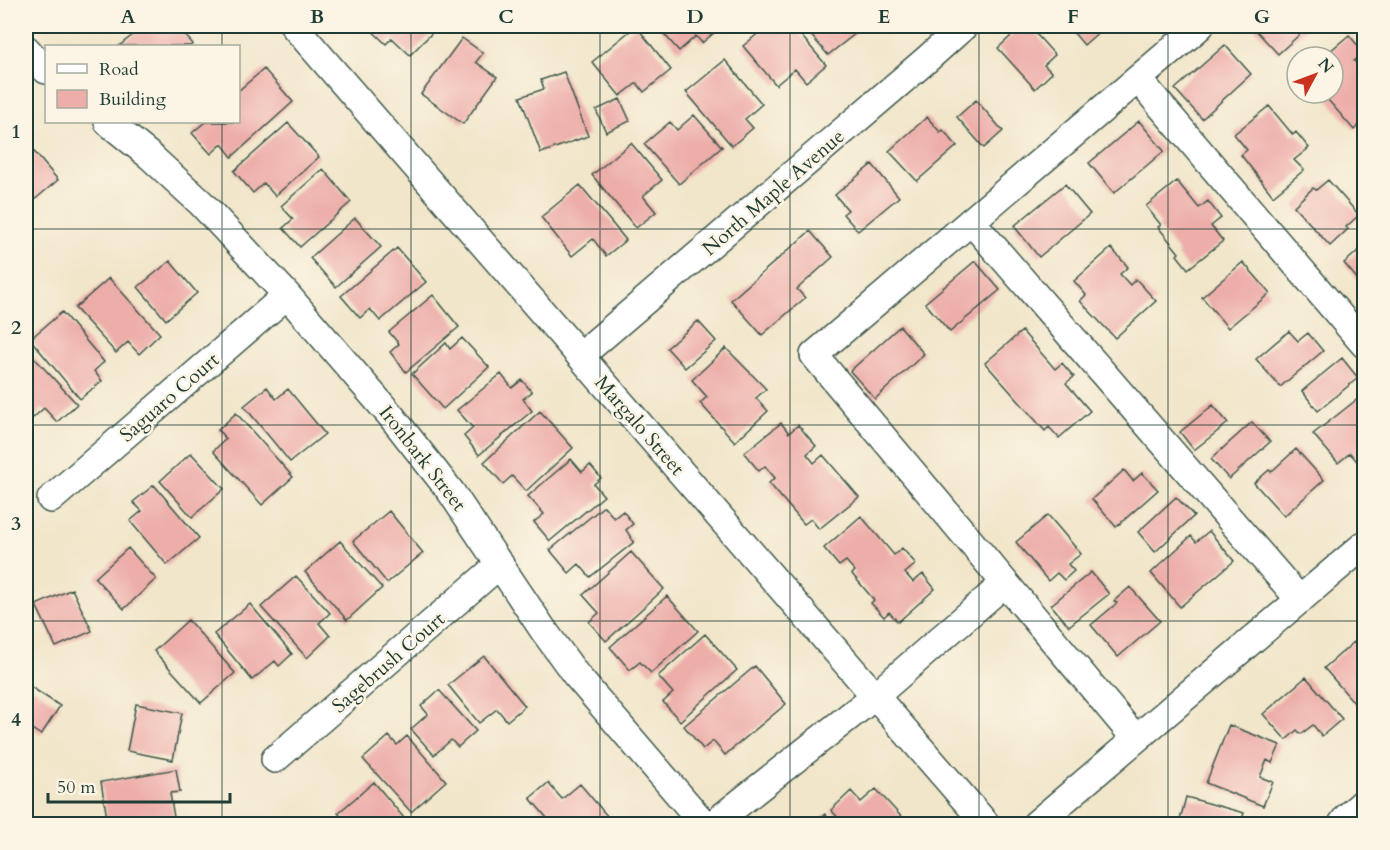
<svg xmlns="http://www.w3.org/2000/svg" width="1390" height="850" font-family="Cardo,serif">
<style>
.building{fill:#edada9}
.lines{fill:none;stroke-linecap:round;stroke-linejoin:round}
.minor-casing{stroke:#3e564a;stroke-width:30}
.minor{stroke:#fff;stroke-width:27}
.grid{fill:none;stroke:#1f3d34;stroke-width:1.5;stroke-opacity:0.55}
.labels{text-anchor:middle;stroke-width:5;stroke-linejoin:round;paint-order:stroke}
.street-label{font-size:20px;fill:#1f3d34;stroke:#fcf5e5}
.neatline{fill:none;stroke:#1f3d34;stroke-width:2}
.grid-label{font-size:20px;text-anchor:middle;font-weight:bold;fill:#1f3d34}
</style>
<rect width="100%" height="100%" fill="#fcf5e5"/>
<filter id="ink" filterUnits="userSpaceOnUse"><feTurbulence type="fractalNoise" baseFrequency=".0167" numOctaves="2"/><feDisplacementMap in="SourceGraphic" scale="12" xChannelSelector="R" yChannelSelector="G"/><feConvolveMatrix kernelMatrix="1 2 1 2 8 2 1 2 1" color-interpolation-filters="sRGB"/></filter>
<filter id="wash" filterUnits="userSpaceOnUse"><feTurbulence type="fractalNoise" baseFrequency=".008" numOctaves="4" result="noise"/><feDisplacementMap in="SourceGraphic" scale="24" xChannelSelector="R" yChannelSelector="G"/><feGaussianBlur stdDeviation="1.35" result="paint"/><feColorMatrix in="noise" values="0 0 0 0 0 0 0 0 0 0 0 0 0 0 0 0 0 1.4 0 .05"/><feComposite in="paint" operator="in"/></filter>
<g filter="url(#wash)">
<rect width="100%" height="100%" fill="#f1e6ca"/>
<g id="blocks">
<path class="building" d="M144 26H177L193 44 190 46H119Z
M367 26H439L410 55 392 38 386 44Z
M636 26 671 70 644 92 637 83 620 96 592 62Z
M657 26H722L702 43 696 36 679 51Z
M767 26H793L826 65 806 82 795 69 776 85 743 46Z
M803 26H865L828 55Z
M1022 26H1029L1055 55 1044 65 1052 73 1035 89 998 48Z
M1068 26H1097L1101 30 1084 45Z
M1252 26H1309L1278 54Z
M1349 35 1364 53 1354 61 1363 71 1364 70V120L1354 130 1322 93H1333V57H1323Z
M462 38 483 53 476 62 497 77 463 124 421 94Z
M1225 45 1251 74 1202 119 1175 89Z
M725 60 762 104 745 119 753 128 732 146 686 92Z
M264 69 293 102 232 157 222 144 211 154 192 133 205 122H238V91Z
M564 72 588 136 541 153 520 97 544 89 541 80Z
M620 99 630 121 606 132 596 110Z
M976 100 1003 131 984 148 957 117Z
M1269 106 1293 135 1296 132 1309 148 1294 160 1304 170 1273 196 1241 155 1247 150 1234 134Z
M694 115 722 147 679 184 644 144 670 122 677 130Z
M927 117 940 132 943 130 957 146 917 181 889 151Z
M1139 121 1164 151 1114 193 1089 163Z
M288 123 319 157 275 196 264 183 253 193 234 171Z
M631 143 662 180 643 196 656 212 636 228 592 175Z
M31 148 58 180 26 207V153Z
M872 164 899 197 858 231 843 214 848 210 835 195Z
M323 169 351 202 300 247 283 228 293 219 281 206Z
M1328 180 1359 215 1346 227 1348 229 1330 246 1294 206 1313 188 1316 190Z
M1177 181 1199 208 1208 201 1221 218 1211 226 1223 241 1188 269 1177 255 1179 253 1158 227 1161 225 1146 206Z
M1065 184 1090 214 1039 257 1014 226Z
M580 185 626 240 606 256 593 239 572 256 541 217Z
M355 218 381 247 336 287 310 258Z
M810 231 833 257 797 289 805 298 762 335 731 300Z
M1363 247 1364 248V287L1344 263Z
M397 248 426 282 380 321 370 309 360 318 341 296Z
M1111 248 1128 267 1120 274 1130 285 1136 279 1156 301 1115 338 1080 301 1086 295 1074 281Z
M170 261 197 293 166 320 138 287Z
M975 261 1000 290 950 332 925 303Z
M1243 262 1270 293 1228 328 1202 297Z
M109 278 160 334 139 354 128 342 116 353 75 308Z
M433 295 459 327 406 372 390 352 399 344 389 332Z
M62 312 104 362 94 371 102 381 80 399 30 339Z
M698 321 716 341 685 368 667 348Z
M900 326 924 354 875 399 850 371Z
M1022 331 1055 369 1062 363 1074 377 1066 383 1090 411 1059 438 1049 427 1045 431 985 363Z
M1289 331 1298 341 1308 333 1323 351 1280 387 1256 359Z
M462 338 489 367 443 409 412 374 446 343 450 349Z
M726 348 766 389 756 398 768 411 735 442 700 403 707 397 692 380Z
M28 351 77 404 57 422 44 408 33 418 26 410V354Z
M1342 358 1358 378 1318 411 1302 391Z
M501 374 512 388 522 380 532 392 523 399 532 411 479 455 464 436 473 428 457 410Z
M267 387 276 399 288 389 325 434 290 462 244 406Z
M1364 394V463L1361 466 1350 453 1338 463 1313 434Z
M1213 405 1228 423 1194 450 1180 432Z
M540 411 573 448 526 491 512 476 503 484 484 462Z
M236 413 293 477 262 505 213 451 226 439 218 430Z
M1252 422 1270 442 1229 479 1211 459Z
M781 423 789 433 798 425 816 446 807 454 814 463 823 455 859 497 819 529 811 519 804 524 769 483 775 478 765 466 759 471 744 453Z
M1296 449 1324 480 1284 516 1254 483 1269 470 1271 472Z
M191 453 224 489 192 517 160 481Z
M571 459 582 472 590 465 601 478 594 484 604 496 550 541 534 522 544 514 528 496Z
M1124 470 1133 481 1142 473 1158 490 1116 527 1092 499Z
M154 485 199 538 167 565 130 521 142 511 133 502Z
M1176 497 1194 516 1155 552 1138 532Z
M604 506 614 518 623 511 633 524 626 530 634 542 590 577 579 564 569 573 550 550Z
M389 511 423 553 387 583 353 541Z
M1048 515 1081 554 1068 564 1074 571 1064 580 1057 573 1048 581 1016 542Z
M861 516 894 555 902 548 916 564 905 573 913 582 923 574 935 589 898 622 889 612 884 617 871 603 874 600 852 574 855 571 846 561 839 566 824 548Z
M1209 531 1234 561 1180 607 1151 573 1191 536 1196 542Z
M340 541 382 588 347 620 305 572Z
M128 548 156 579 124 609 95 578Z
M631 552 664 589 606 641 589 622 599 613 583 595Z
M1091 572 1109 594 1069 626 1051 605Z
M296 576 330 613 319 623 330 636 307 658 261 607Z
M1130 587 1160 621 1118 657 1091 625 1117 603 1114 601Z
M72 589 92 631 56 647 36 605Z
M667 596 698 631 651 673 640 662 630 670 610 647Z
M250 604 292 654 279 666 275 661 252 680 214 634Z
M188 620 235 673 201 703 154 651Z
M705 634 737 670 680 721 663 702 673 693 658 676Z
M1354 642 1364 654V714L1324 668Z
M484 656 525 706 507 721 497 709 479 723 448 685Z
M755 666 786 704 725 755 713 741 703 749 684 726Z
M1306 677 1342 719 1322 736 1313 725 1301 734 1297 730 1286 740 1263 714Z
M31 687 60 706 41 735 26 725V696Z
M439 690 476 731 458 747 451 740 434 755 411 729 428 714 421 706Z
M136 704 182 713 173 760 127 751Z
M1229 725 1280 745 1272 763 1267 760 1260 777 1273 782 1263 806 1206 783Z
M389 736 397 745 407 736 446 781 411 812 363 759Z
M176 769 180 792 170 793 174 817 126 824H108L101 782Z
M374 782 404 818 396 824H348L338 813Z
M548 783 562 799 580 784 614 824H552L530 798Z
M876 789 908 824H844L831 810 851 791 861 802Z
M1186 797 1244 813 1241 824H1179Z
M825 814 834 824H814Z"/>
</g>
</g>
<g filter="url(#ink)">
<use href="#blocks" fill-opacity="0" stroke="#3e564a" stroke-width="1.5"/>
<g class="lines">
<g class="minor-casing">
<path id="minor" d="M294 26 986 824
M26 49 46 70
M1138 79 1364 344
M108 122 150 156 201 203 287 295 392 417 451 492 542 628 576 675 704 824
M971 221 1300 600
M580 356 925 61 964 26
M51 499 287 295
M1136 739 814 355 1200 26
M275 759 500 564
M713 824 875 696 1005 583
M1036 824 1364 545
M1342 824 1347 817 1364 802"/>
</g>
<use href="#minor" class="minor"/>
</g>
</g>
<path class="grid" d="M222 26V46M411 26V824M600 26V824M790 26V824M979 26V824M1168 26V824M222 122V824M26 229H1364M26 425H1364M26 621H1364"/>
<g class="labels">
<g class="street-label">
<text transform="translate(773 192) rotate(-41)" y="7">North Maple Avenue</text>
<text transform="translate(169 397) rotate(-41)" y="7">Saguaro Court</text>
<text transform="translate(640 425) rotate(49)" y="7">Margalo Street</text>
<text transform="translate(423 458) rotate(52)" y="7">Ironbark Street</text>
<text transform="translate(388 662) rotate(-41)" y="7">Sagebrush Court</text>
</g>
</g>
<rect width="1390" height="850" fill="none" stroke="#fcf5e5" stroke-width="66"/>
<rect x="45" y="45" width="195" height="78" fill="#fcf5e5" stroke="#a4ab9e" stroke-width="1.5"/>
<rect x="57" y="64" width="30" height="9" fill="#ffffff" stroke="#a4ab9e" stroke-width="1.5"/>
<text x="99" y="75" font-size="18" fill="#1f3d34">Road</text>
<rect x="57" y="90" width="30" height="18" fill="#edada9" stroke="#a4ab9e" stroke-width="1.5"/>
<text x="99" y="105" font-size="18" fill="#1f3d34">Building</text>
<g transform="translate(1315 75) rotate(49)"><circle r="28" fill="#fcf5e5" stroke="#a4ab9e" stroke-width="1.5"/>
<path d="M0-4.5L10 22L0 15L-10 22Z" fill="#c8321e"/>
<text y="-9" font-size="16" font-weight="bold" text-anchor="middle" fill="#1f3d34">N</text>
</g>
<path d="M48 793v9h182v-9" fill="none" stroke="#1f3d34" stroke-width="3"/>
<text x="57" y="793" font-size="18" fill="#1f3d34" stroke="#fcf5e5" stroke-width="4.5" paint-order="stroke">50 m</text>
<rect x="33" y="33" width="1324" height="784" class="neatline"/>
<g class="grid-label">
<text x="128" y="23">A</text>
<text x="317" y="23">B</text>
<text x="506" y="23">C</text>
<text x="695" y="23">D</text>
<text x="884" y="23">E</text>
<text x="1073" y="23">F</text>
<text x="1262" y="23">G</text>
<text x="16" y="138">1</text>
<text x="16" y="334">2</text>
<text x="16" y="530">3</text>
<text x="16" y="726">4</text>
</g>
</svg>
